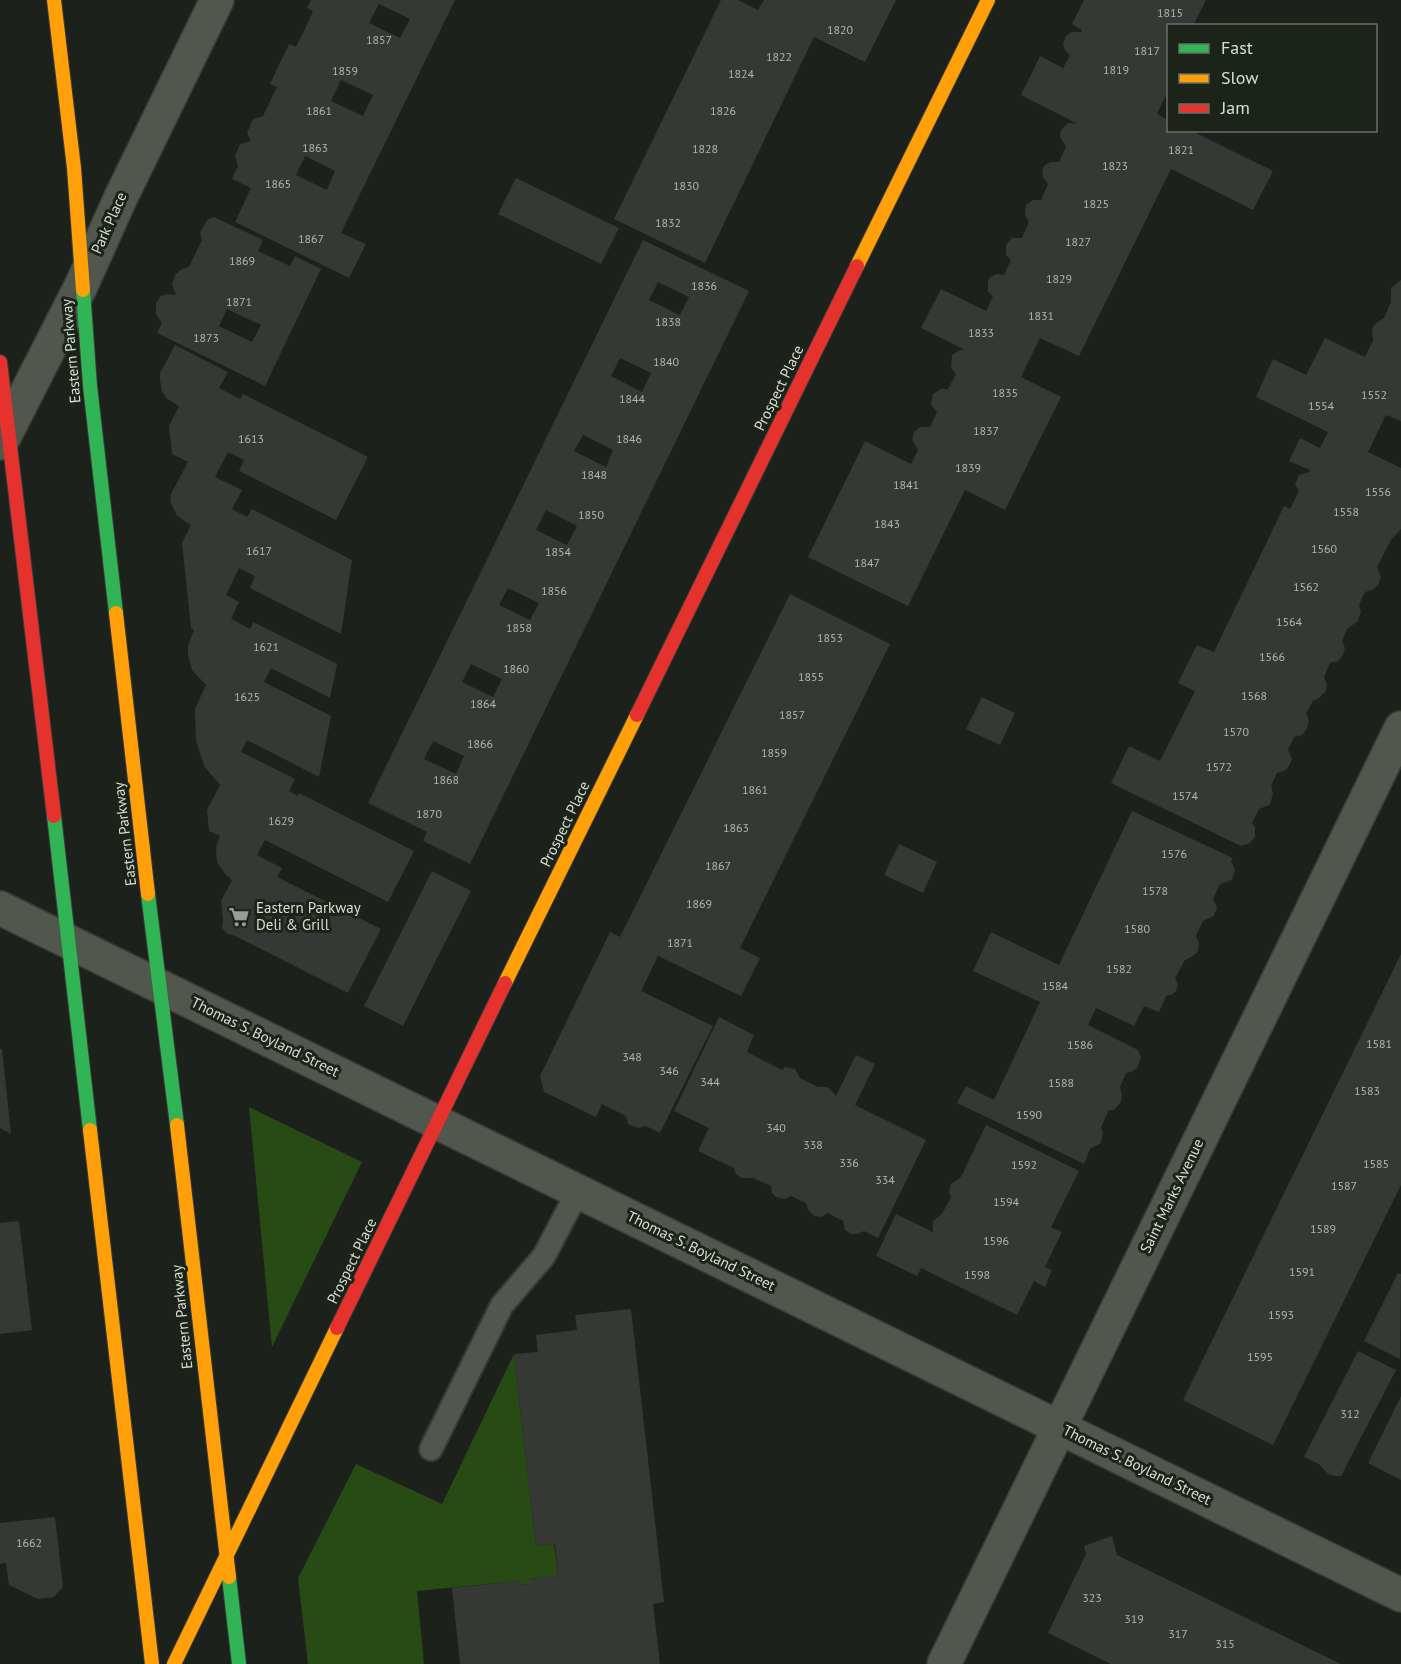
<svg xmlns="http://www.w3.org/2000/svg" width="1401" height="1664" font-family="'PT Sans',sans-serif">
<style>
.green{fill:#284a14}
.building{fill:#353834;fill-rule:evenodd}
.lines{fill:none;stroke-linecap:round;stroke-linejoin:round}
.lane-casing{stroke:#383b37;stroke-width:26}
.street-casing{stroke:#383b37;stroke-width:36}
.fast-casing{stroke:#383b37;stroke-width:16}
.slow-casing{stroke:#383b37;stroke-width:16}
.jam-casing{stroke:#383b37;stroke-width:16}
.lane{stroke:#51574d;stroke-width:22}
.street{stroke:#51574d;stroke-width:33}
.fast{stroke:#30b455;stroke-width:14}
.slow{stroke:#ff9f0a;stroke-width:14}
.jam{stroke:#e5322d;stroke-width:14}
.labels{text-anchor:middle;stroke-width:6;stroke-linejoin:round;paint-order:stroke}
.number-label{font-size:12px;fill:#b0b5ae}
.street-label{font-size:15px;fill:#d9dfd7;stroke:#1c2419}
.poi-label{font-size:15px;fill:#d9dfd7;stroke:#1c2419;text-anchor:start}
</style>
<rect width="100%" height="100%" fill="#1d211c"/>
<path class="green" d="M249 1107 362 1162 272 1347Z
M514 1354 536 1546 554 1544 558 1576 529 1579V1584L519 1585 518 1581 417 1591 424 1664H308L298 1578 356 1464 442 1504Z"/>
<path class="building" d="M311 0H455L341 233 366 244 349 278 235 222 251 188 232 179 238 166 235 156 240 144 251 141 247 133 253 119 263 116 277 87 270 84 289 44 296 47 305 29 313 11 307 8ZM379 4 410 19 400 38 369 23ZM341 80 373 95 363 116 331 101ZM305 156 335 171 327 190 296 175Z
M721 0H738L758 10 764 0H896L865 62 814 37 705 263 614 219Z
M1084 0H1206L1193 26H1168V91L1157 114 1168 120V130H1190L1273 171 1253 210 1171 169 1079 356 1040 338 1021 377 1061 397 1005 510 965 490 908 606 808 557 865 441 911 464 918 450 912 440 914 432 920 427H930L937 412 931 405 933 394 941 389H948L956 374 951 368 952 355 960 350H965L921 328 941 289 986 311 993 296 988 292V281L990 277 997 274 1004 275 1011 260 1006 255V245L1012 238H1022L1029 222 1025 215 1026 205 1033 200H1041L1048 184 1043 177 1042 172 1044 166 1050 162H1059L1066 147 1060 137 1061 130 1068 123 1078 124 1021 95 1040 56 1063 68 1070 55 1065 50 1063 45 1066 36 1072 32H1081L1082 30 1072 24Z
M516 178 619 228 601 264 498 214Z
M214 217 263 240 258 251 290 266 295 256 321 269 265 386 157 333 162 323 156 314V303L161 296 166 294 176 295 172 285 175 275 182 269 189 267 202 240 200 233 207 220ZM227 309 261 325 252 342 219 326Z
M643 240 749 291 470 864 423 841 427 832 368 803ZM658 282 689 297 680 315 649 300ZM620 358 651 373 642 392 611 376ZM583 435 613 450 606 467 574 451ZM546 510 577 526 567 545 536 530ZM508 588 539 603 530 620 499 605ZM471 664 502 679 493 697 462 682ZM433 741 464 756 456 774 424 759Z
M1401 280V421L1386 415 1368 452 1401 468V529L1391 540 1377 567 1381 577 1378 585 1373 590 1365 592 1359 605 1361 611 1358 621 1347 629 1342 641 1345 648 1343 655 1338 661 1330 663 1324 677 1327 684 1326 691 1319 698 1313 701 1306 713 1309 720 1307 728 1302 735 1294 737 1288 750 1292 759 1289 766 1286 770 1277 773 1271 786 1273 793 1271 801 1269 805 1259 809 1252 823 1255 827V837L1250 843 1241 846 1111 783 1129 746 1160 761 1195 691 1178 683 1197 645 1214 652 1284 506 1290 509 1299 491 1295 485 1299 475 1309 472 1310 470 1289 461 1300 438 1320 448 1328 432 1256 397 1273 359 1306 375 1325 338 1365 357 1373 341 1372 329 1375 324 1384 318 1391 302V288Z
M175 345 228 372 219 388 240 399 243 394 368 457 336 520 239 471 244 460 228 452 215 477 242 490 232 509 247 517 252 509 352 560 341 634 250 588 255 576 239 568 226 595 239 602 231 619 250 629 253 622 337 664 330 698 271 668 264 682 331 716 319 777 247 740 241 752 295 779 289 791 298 796 299 793 414 851 388 902 265 840 257 855 282 868 277 877 381 929 348 993 233 935 227 934 222 928 223 922 221 901 232 880 226 875 217 862 216 847 220 836 209 831 207 810 220 785 204 766 196 740 195 709 206 685 192 670 188 654V645L194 630 191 628 182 543 191 525 177 516 170 501 171 494 188 462 172 454 169 426 179 406 166 398 162 391 160 380V373Z
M790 594 890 644 740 948 760 958 741 996 658 956 641 991 713 1026 660 1133 646 1126 638 1128 628 1124 626 1116 602 1104 596 1117 544 1092 540 1076 610 932 620 937Z
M982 697 1015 713 1000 745 966 729Z
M1132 811 1233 858 1231 861 1235 870 1232 880 1220 884 1213 899 1217 907 1214 916 1203 921 1196 936 1199 943 1198 951 1193 956 1185 960 1175 978 1178 984 1176 991 1173 994 1166 996 1159 1012 1144 1006 1134 1026 1096 1008 1088 1025 1138 1050 1141 1058 1137 1068 1131 1072 1126 1073 1120 1087 1122 1095 1121 1102 1114 1110H1109L1101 1127 1103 1133 1101 1143 1090 1149 1084 1164 957 1103 966 1086 994 1100 1040 1002 973 971 991 932 1059 965Z
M899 844 937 862 923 893 884 875Z
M432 871 471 891 403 1026 364 1006Z
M1401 954V1185L1273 1445 1183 1400Z
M719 1017 754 1035 747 1052 782 1070 785 1067 795 1069 800 1078 818 1087H828L836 1096 856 1055 875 1064 855 1105 926 1140 878 1238 864 1231 858 1234H851L845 1230 843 1221 828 1213 821 1217 814 1216 808 1210 806 1203 791 1196 785 1199 776 1197 772 1193 771 1186 753 1178H741L735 1173 734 1168 698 1151 709 1128 674 1111Z
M0 1049H2L11 1134 0 1128Z
M986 1125 1079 1171 1051 1227 1062 1232 1045 1267 1052 1270 1045 1287 1034 1281 1017 1315 921 1268 917 1276 876 1256 896 1214 933 1232V1221L942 1214 951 1197 949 1192 950 1185 961 1177Z
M19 1221 32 1330 0 1334V1223Z
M1398 1273 1401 1274 1400 1359 1364 1341Z
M631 1309 664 1602 653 1604 660 1664H460L452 1588 518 1581 519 1585 529 1584V1579L558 1576 555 1544 536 1546 514 1354 538 1352 536 1335 577 1330 575 1315Z
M1358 1351 1396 1370 1341 1476H1335L1328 1474 1319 1464 1304 1457Z
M1401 1396V1480L1368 1463Z
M55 1517 63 1587 54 1597 38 1599 9 1585 6 1563 0 1564V1523Z
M1112 1536 1117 1555 1341 1664H1111L1048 1633 1086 1554 1084 1546Z"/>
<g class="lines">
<g class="lane-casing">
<path id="lane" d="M431 1449 502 1305 544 1256 578 1191"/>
</g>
<g class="street-casing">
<path id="street" d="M1 443 81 286 120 199 217 0
M0 908 1401 1595
M944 1664 1401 728"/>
</g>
<g class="fast-casing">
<path id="fast" d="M83 290 90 386 116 613
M54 816 90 1130
M148 894 177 1125
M229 1577 239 1664"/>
</g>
<g class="slow-casing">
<path id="slow" d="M54 0 74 168 83 290
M857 266 988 0
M116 613 148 894
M505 983 637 715
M177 1125 229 1577
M90 1130 152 1664
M174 1664 337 1328"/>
</g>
<g class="jam-casing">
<path id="jam" d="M0 362 54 816
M637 715 857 266
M337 1328 505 983"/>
</g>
<use href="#lane" class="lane"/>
<use href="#street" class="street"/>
<use href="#fast" class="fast"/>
<use href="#slow" class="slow"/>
<use href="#jam" class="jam"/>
</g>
<defs>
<g id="supermarket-bare" transform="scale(1.62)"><path d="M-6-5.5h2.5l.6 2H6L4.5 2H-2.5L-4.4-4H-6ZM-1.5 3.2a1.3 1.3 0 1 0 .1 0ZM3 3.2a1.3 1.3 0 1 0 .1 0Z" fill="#979c96" stroke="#1c2419" stroke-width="2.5" paint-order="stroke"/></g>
</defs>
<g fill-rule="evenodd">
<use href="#supermarket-bare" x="239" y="917"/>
</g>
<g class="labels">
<g class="number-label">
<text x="1170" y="17">1815</text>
<text x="840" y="34">1820</text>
<text x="379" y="44">1857</text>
<text x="1147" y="55">1817</text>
<text x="779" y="61">1822</text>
<text x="1116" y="74">1819</text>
<text x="345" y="75">1859</text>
<text x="741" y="78">1824</text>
<text x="319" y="115">1861</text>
<text x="723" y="115">1826</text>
<text x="315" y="152">1863</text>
<text x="705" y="153">1828</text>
<text x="1181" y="154">1821</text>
<text x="1115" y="170">1823</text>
<text x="278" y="188">1865</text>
<text x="686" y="190">1830</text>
<text x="1096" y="208">1825</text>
<text x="668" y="227">1832</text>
<text x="311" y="243">1867</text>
<text x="1078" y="246">1827</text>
<text x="242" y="265">1869</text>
<text x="1059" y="283">1829</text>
<text x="704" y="290">1836</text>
<text x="239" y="306">1871</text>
<text x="1041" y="320">1831</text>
<text x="668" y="326">1838</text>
<text x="981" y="337">1833</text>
<text x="206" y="342">1873</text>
<text x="666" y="366">1840</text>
<text x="1005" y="397">1835</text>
<text x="1374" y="399">1552</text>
<text x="632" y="403">1844</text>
<text x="1321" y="410">1554</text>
<text x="986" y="435">1837</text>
<text x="251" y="443">1613</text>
<text x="629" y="443">1846</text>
<text x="968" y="472">1839</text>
<text x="594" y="479">1848</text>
<text x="906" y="489">1841</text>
<text x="1378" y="496">1556</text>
<text x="1346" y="516">1558</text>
<text x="591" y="519">1850</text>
<text x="887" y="528">1843</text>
<text x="1324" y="553">1560</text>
<text x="259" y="555">1617</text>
<text x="558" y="556">1854</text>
<text x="867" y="567">1847</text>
<text x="1306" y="591">1562</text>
<text x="554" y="595">1856</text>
<text x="1289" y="626">1564</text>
<text x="519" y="632">1858</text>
<text x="830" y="642">1853</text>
<text x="266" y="651">1621</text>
<text x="1272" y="661">1566</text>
<text x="516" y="673">1860</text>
<text x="811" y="681">1855</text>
<text x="1254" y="700">1568</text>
<text x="247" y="701">1625</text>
<text x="483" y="708">1864</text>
<text x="792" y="719">1857</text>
<text x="1236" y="736">1570</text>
<text x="480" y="748">1866</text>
<text x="774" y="757">1859</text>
<text x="1219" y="771">1572</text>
<text x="446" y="784">1868</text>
<text x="755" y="794">1861</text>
<text x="1185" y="800">1574</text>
<text x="429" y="818">1870</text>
<text x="281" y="825">1629</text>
<text x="736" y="832">1863</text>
<text x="1174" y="858">1576</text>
<text x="718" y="870">1867</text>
<text x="1155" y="895">1578</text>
<text x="699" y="908">1869</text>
<text x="1137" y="933">1580</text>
<text x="680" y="947">1871</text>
<text x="1119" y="973">1582</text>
<text x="1055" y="990">1584</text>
<text x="1379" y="1048">1581</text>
<text x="1080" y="1049">1586</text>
<text x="632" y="1061">348</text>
<text x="669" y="1075">346</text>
<text x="710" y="1086">344</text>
<text x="1061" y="1087">1588</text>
<text x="1367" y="1095">1583</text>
<text x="1029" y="1119">1590</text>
<text x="776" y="1132">340</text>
<text x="813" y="1149">338</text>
<text x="849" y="1167">336</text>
<text x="1376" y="1168">1585</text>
<text x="1024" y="1169">1592</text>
<text x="885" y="1184">334</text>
<text x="1344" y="1190">1587</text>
<text x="1006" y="1206">1594</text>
<text x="1323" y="1233">1589</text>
<text x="996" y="1245">1596</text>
<text x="1302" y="1276">1591</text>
<text x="977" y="1279">1598</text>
<text x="1281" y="1319">1593</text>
<text x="1260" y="1361">1595</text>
<text x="1350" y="1418">312</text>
<text x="29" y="1547">1662</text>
<text x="1092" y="1602">323</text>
<text x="1134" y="1623">319</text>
<text x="1178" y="1638">317</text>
<text x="1225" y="1648">315</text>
</g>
<g class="street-label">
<text transform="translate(109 223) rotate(-66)" y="5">Park Place</text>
<text transform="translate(71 351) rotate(-95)" y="5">Eastern Parkway</text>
<text transform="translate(779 388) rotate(-64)" y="5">Prospect Place</text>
<text transform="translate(565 824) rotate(-64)" y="5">Prospect Place</text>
<text transform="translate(125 834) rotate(-97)" y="5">Eastern Parkway</text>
<text transform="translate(265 1037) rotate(26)" y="5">Thomas S. Boyland Street</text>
<text transform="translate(1172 1196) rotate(-64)" y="5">Saint Marks Avenue</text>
<text transform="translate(701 1251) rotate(26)" y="5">Thomas S. Boyland Street</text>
<text transform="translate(352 1261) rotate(-64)" y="5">Prospect Place</text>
<text transform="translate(182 1317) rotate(-96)" y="5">Eastern Parkway</text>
<text transform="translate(1137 1465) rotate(26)" y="5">Thomas S. Boyland Street</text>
</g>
<g class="poi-label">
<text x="256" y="913">Eastern Parkway<tspan x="256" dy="17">Deli &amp; Grill</tspan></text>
</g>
</g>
<rect x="1167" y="24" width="210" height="108" fill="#1c2419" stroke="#686f65" stroke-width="1.5"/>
<rect x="1179" y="44" width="30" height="9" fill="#30b455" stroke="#686f65" stroke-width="1.5"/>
<text x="1221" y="54" font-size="18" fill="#d9dfd7">Fast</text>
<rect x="1179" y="74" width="30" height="9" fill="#ff9f0a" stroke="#686f65" stroke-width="1.5"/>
<text x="1221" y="84" font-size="18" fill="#d9dfd7">Slow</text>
<rect x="1179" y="104" width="30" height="9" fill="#e5322d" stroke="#686f65" stroke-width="1.5"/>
<text x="1221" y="114" font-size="18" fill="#d9dfd7">Jam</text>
</svg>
